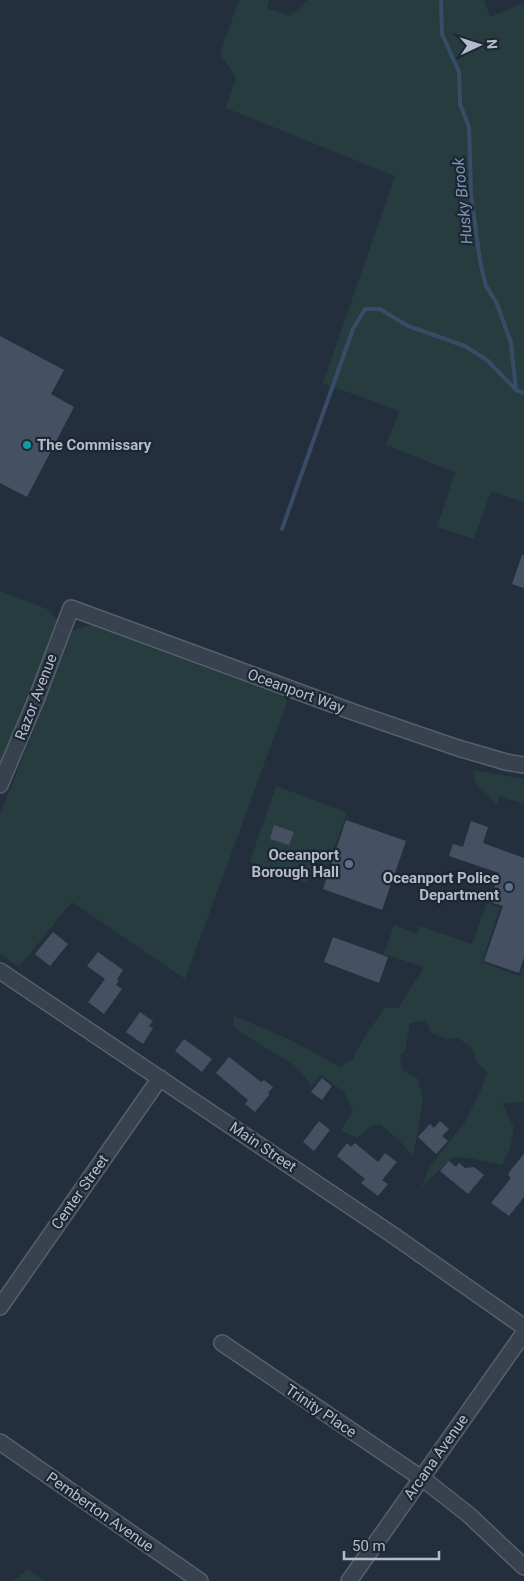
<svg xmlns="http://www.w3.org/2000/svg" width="524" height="1581" font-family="Roboto,sans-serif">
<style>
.green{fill:#263c3f}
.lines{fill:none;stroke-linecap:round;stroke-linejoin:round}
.stream{stroke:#394c67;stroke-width:4}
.building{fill:#455162}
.minor-casing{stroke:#565f6c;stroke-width:18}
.minor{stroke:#38414e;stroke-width:15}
.culture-dot{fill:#0f9aa8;stroke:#1d2633;stroke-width:2}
.service-dot{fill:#5c6f8a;stroke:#1d2633;stroke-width:2}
.labels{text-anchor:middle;stroke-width:4.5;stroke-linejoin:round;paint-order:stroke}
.poi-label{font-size:15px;font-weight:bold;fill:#b4bcc9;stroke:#1d2633;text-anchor:end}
.street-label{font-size:15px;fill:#b4bcc9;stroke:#1d2633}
.water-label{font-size:16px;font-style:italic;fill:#7c92b1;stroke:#1d2633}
</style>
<rect width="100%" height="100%" fill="#242f3e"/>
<path class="green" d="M239 0H269L267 8 290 16 308 0H484L490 17 524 3V502L491 491 474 539 437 527 455 472 386 445 399 411 323 383 395 176 226 108 236 77 220 54Z
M0 591 47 609 57 620V627L0 770Z
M91 625 282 693 287 702 185 979 72 902 19 967 0 954V815L73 630Z
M474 770 524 779V804L500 796 496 805C487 794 470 785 474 770Z
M276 786 347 812 328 865 315 859 306 883 252 863 250 861Z
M487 903 500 907 482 962 520 976 524 964V1102L502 1103 514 1128 510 1149 502 1165 469 1158 453 1157 421 1188 429 1168 465 1122 481 1090 487 1072 476 1061 472 1048 458 1038 446 1039 431 1033 426 1020 410 1023 405 1051 400 1056 402 1070 418 1079 423 1101 413 1157 399 1140 380 1124 370 1126 357 1138 341 1130 353 1110 344 1092 321 1075 311 1087C300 1064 276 1055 256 1042 248 1037 241 1031 233 1026L234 1016 291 1040 340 1067 353 1059 363 1039 385 1008H398L424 967 384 954 394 925 417 934 420 926 472 944Z
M28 1569 44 1581H13Z"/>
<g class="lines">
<path class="stream" d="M441 0 442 34 459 72 460 104 469 127 471 194 480 261 486 286 497 304 511 343 516 390 524 393
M282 529 353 329 365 309H380L408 326 465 346 488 361 516 390"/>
</g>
<path class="building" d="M0 336 64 370 51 394 74 407 27 497 0 483Z
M522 555H524V588L512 584Z
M346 820 406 841 382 910 323 889Z
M471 821 488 827 483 843 524 858V957L519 973 484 961 503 906 490 902 499 873 449 856 453 844 463 847Z
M274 825 294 832 289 845 270 839Z
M53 932 68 944 50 966 35 954Z
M333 937 388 957 379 983 324 962Z
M98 952 123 970 117 979 119 980 116 985 122 989 104 1014 88 1002 105 979 87 966Z
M140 1012 153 1021 149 1026 153 1028 143 1044 126 1032Z
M184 1039 212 1059 202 1072 175 1051Z
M229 1057 261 1082 264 1080 273 1087 268 1093 270 1094 255 1112 245 1104 248 1100 216 1073Z
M322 1078 332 1086 322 1100 311 1092Z
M319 1121 330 1130 314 1151 303 1142Z
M440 1121 449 1129 442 1136 448 1141 436 1154 418 1137 430 1124 434 1128Z
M347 1143 351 1147 355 1143 378 1162 385 1153 397 1162 382 1180 388 1184 378 1196 361 1183 365 1179 337 1156Z
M524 1154V1197L509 1216 491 1203 511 1178 508 1175 510 1171Z
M449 1161 456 1167 459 1163 465 1168 474 1167 484 1175 468 1194 440 1171Z"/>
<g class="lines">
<g class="minor-casing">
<path id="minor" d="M0 785 36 700 71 608 356 713 458 748 506 762 524 765
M0 971 390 1233 524 1327
M0 1307 160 1078
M222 1343 427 1482 469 1515 524 1567
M0 1442 200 1581
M349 1581 524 1333"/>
</g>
<use href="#minor" class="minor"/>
</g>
<circle class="culture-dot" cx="27" cy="445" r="5"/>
<g class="service-dot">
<circle cx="349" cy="864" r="5"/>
<circle cx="509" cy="887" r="5"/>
</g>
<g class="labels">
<g class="poi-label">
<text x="37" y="450" text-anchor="start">The Commissary</text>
<text x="339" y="860">Oceanport<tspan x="339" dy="17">Borough Hall</tspan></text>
<text x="499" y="883">Oceanport Police<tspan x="499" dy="17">Department</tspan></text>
</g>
<g class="street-label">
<text transform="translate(296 691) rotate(20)" y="5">Oceanport Way</text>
<text transform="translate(36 697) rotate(-69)" y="5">Razor Avenue</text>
<text transform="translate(263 1147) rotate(34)" y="5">Main Street</text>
<text transform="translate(80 1192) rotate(-55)" y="5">Center Street</text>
<text transform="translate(321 1411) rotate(34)" y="5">Trinity Place</text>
<text transform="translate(436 1457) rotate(-55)" y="5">Arcana Avenue</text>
<text transform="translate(100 1512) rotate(35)" y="5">Pemberton Avenue</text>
</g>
<g class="water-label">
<text transform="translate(462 201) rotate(-96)" y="6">Husky Brook</text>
</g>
</g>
<g transform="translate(479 45) rotate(86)" stroke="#1d2633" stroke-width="4" paint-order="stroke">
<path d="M0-4L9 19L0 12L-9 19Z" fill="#b4bcc9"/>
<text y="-8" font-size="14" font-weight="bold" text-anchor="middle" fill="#b4bcc9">N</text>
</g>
<path d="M344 1551v8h95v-8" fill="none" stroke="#b4bcc9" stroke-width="2.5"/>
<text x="352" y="1551" font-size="15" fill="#b4bcc9" stroke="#1d2633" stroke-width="4" paint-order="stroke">50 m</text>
</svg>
